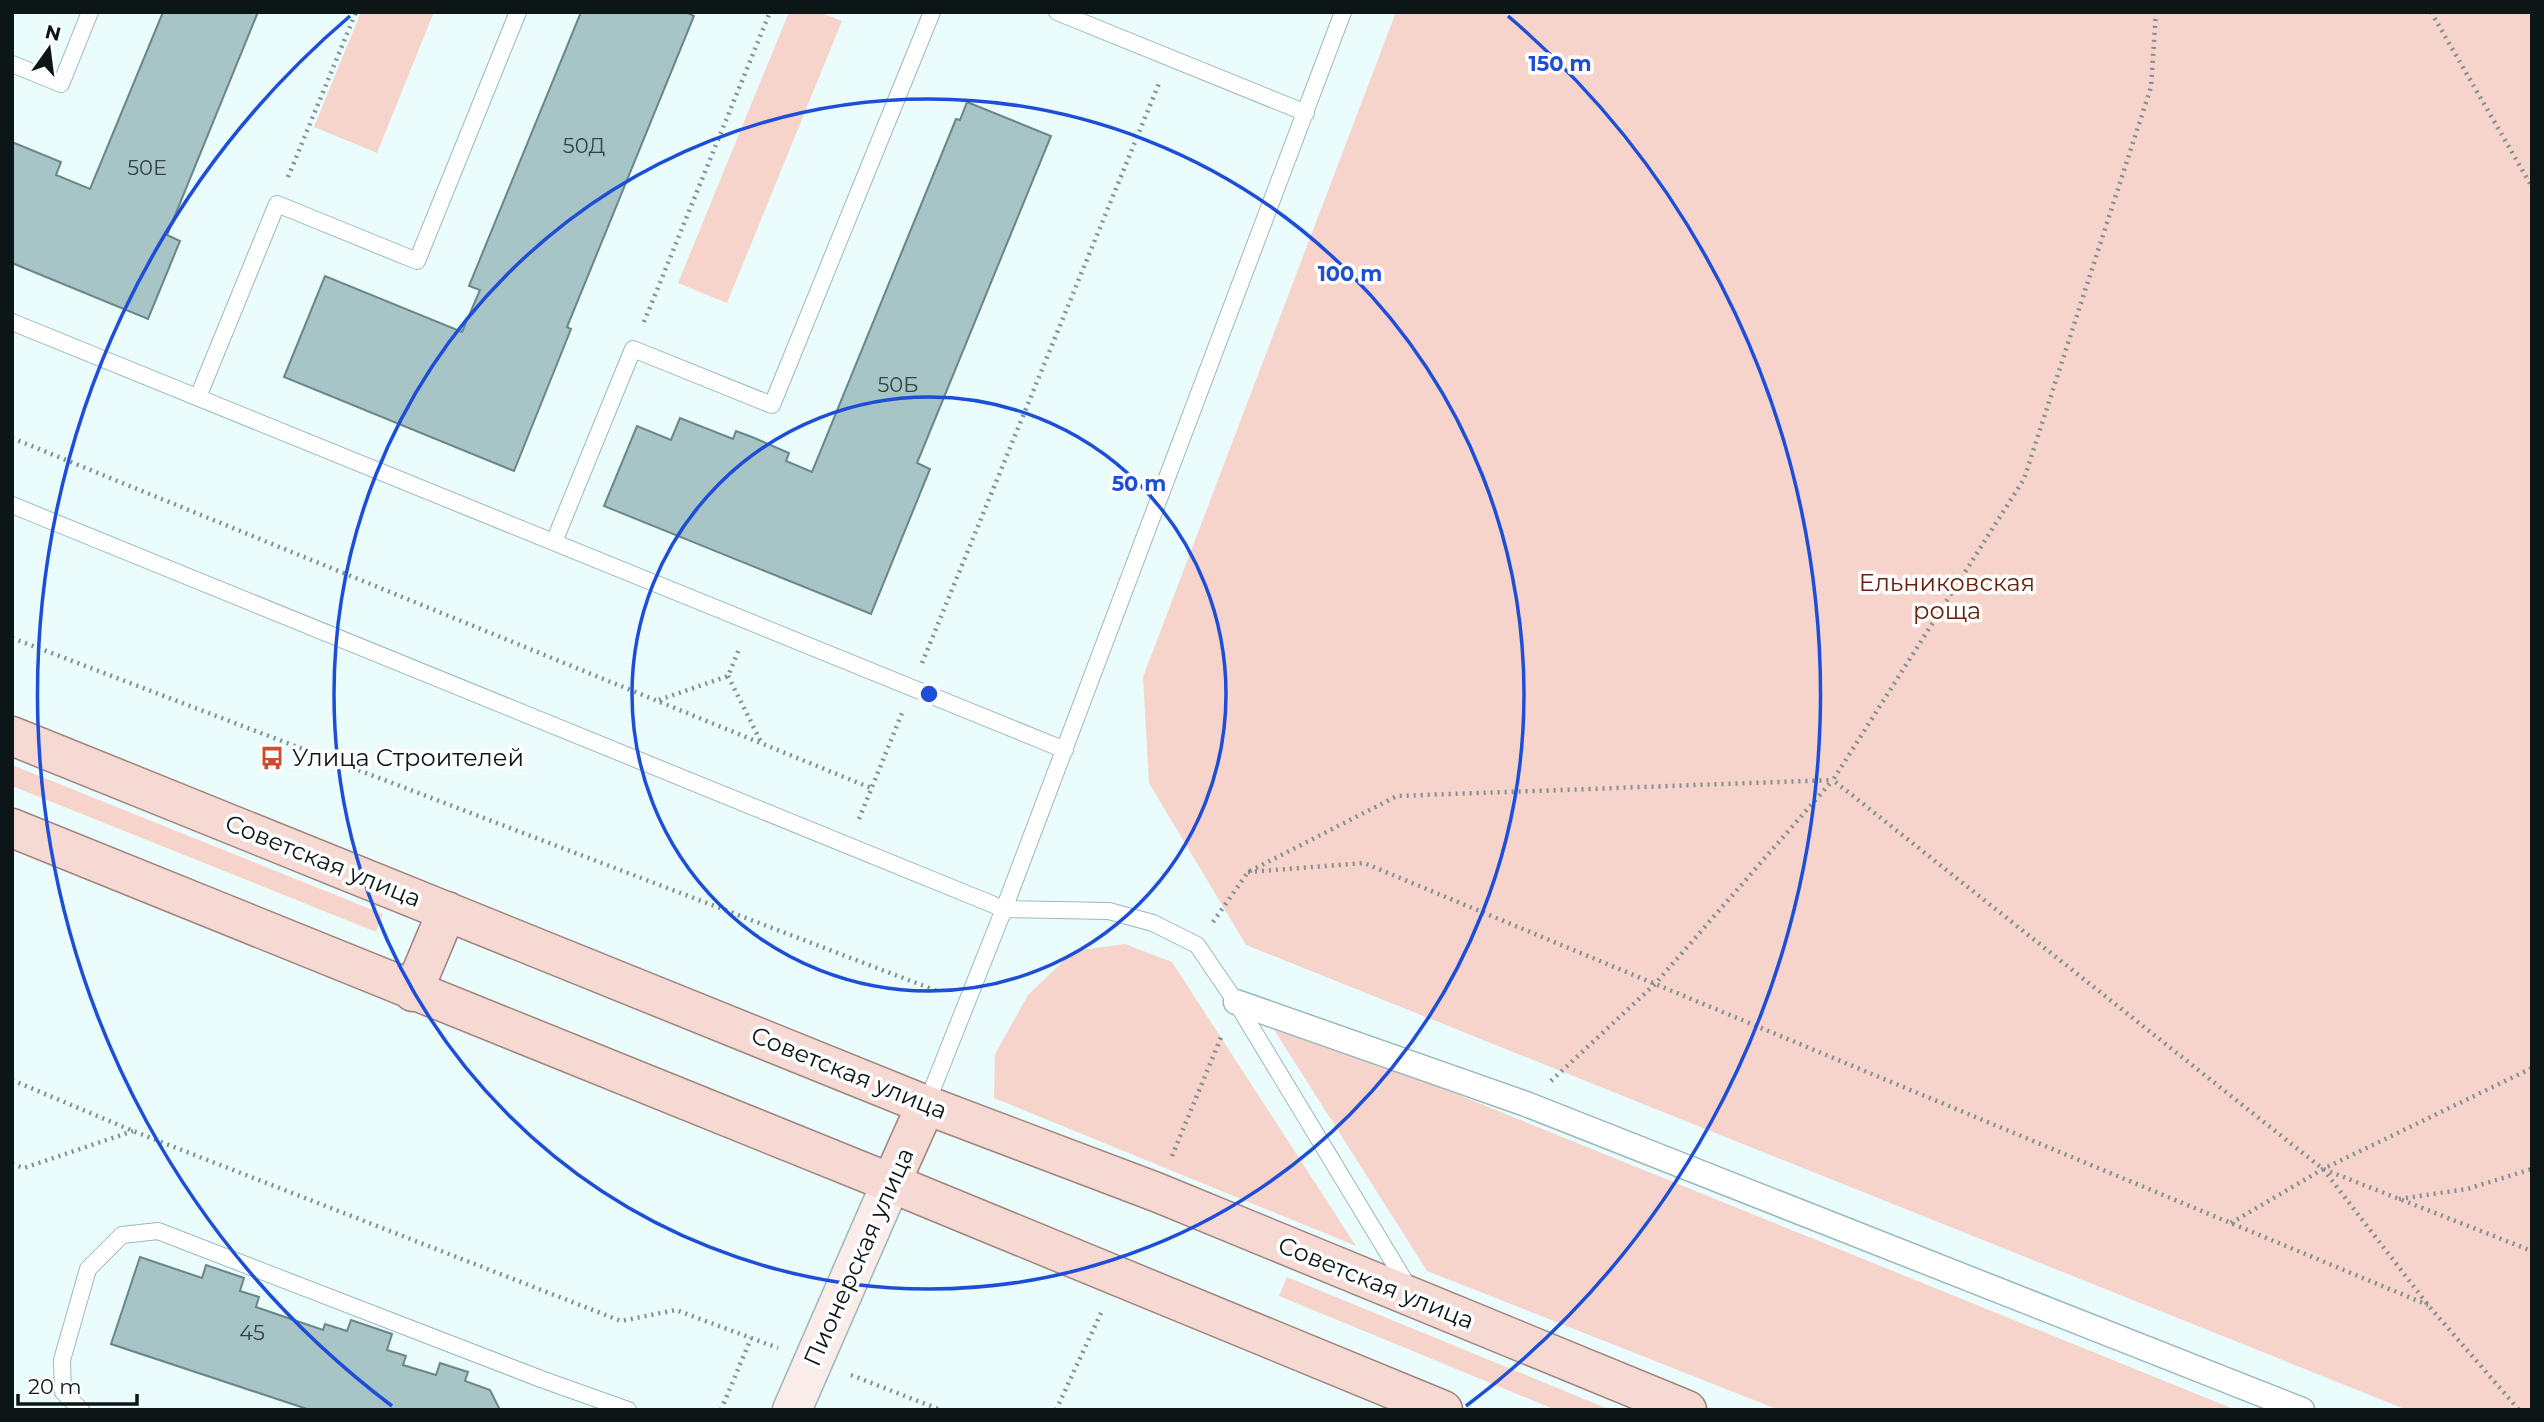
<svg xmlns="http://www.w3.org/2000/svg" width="2544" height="1422" font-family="Montserrat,sans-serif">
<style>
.green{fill:#f6d4cb}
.building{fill:#a7c4c6;stroke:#6b8688;stroke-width:2}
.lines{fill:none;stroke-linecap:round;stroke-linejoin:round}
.service-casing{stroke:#9cb8ba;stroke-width:18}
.pedestrian-casing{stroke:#9cb8ba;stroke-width:27}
.secondary-casing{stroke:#9cb8ba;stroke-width:41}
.primary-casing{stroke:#a0847d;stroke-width:41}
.path{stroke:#828f90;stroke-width:4.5;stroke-dasharray:2 5;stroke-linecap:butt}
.service{stroke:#fff;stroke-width:16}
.pedestrian{stroke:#fff;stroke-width:24}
.secondary{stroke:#faece8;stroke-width:38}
.primary{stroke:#f5d9d2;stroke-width:38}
.ring{fill:none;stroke:#1d4ed8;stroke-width:3.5}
.labels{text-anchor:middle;stroke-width:7;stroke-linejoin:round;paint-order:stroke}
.number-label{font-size:21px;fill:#334243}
.park-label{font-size:24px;fill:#6b200d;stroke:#fff}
.poi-label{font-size:24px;fill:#0c1617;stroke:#fff;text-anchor:start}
.street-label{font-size:24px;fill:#0c1617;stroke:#fff}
.centre{fill:#1d4ed8;stroke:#fff;stroke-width:3.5}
.ring-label{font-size:21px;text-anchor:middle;font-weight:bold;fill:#1d4ed8;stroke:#fff;stroke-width:7;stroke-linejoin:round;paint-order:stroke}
</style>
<rect width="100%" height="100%" fill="#ebfcfd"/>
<path class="green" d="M361 12H434L377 153 314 127Z
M789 12H819L842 21 727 303 678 283Z
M1396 12H2532V1410H2407L1246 945 1149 783 1143 677Z
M12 765 383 914 376 932 12 786Z
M1125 944 1172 962 1356 1246 994 1098 995 1054 1028 995 1074 951Z
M1266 1017 2236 1410H1779L1427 1271Z
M1287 1277 1611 1410H1556L1279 1296Z"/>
<path class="building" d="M163 12H258L167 235 180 241 148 319 12 263V142L61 162 56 175 90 189Z
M581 12H686L694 16 567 327 571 329 514 471 284 377 325 276 462 332 480 290 469 286Z
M967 102 1051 136 917 463 930 469 871 614 604 506 637 426 671 440 680 418 733 439 736 431 752 437 789 453 786 461 812 472 956 119 960 120Z
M140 1257 202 1278 206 1265 244 1278 240 1291 259 1297 256 1307 323 1330 325 1324 347 1331 351 1320 392 1334 387 1350 406 1356 403 1365 436 1375 440 1363 468 1372 465 1381 490 1390 500 1410H310L111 1344Z"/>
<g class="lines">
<g class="service-casing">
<path id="service" d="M1057 12 1306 113
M12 64 61 84 90 12
M12 322 1065 750
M198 397 277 204 417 261 518 12
M12 505 1004 909 1109 911 1153 923 1197 945 1236 1002 1409 1288
M554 542 633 349 772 405 932 12
M926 1105 1004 909 1343 12
M81 1410 63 1392 62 1360 88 1269 122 1235 158 1231 541 1379 628 1410"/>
</g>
<g class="pedestrian-casing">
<path id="pedestrian" d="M1236 1002 1526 1104 2302 1410"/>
</g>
<g class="secondary-casing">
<path id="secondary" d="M792 1410 891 1183"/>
</g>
<g class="primary-casing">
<path id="primary" d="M12 736 926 1105 1156 1192 1687 1410
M12 828 891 1183 1443 1410
M413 992 447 911
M891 1183 926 1105"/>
</g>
<path class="path" d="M2156 12 2151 87 2024 479 1833 780 2323 1169 2532 1251
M2431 12 2532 187
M288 177 356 12
M644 322 770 12
M12 438 871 788
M12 638 940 992
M922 663 1160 81
M728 676 762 744
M659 700 728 676 739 649
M859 819 902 713
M1248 872 1364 863 2428 1305
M1213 922 1248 872 1397 796 1833 780
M12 1080 133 1131 621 1321 676 1310 778 1348
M1551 1081 1655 984 1832 781
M1172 1156 1222 1035
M12 1164 24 1168 133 1131
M2323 1169 2428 1305 2519 1410
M2399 1199 2467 1189 2532 1169
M2231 1223 2323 1169 2532 1068
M851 1375 941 1410
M721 1410 751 1338
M1056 1410 1101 1313"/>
<use href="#service" class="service"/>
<use href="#pedestrian" class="pedestrian"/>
<use href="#secondary" class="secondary"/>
<use href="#primary" class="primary"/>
</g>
<g class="ring">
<circle cx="929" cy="694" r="297"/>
<circle cx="929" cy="694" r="595"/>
<path d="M392 1406A892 892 0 0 1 350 16M1508 16A892 892 0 0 1 1466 1406"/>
</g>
<defs>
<g id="bus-bare" transform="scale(1.89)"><path d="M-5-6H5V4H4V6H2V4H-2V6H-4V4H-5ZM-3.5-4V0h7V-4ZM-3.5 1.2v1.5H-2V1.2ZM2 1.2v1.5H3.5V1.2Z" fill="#d44a28" stroke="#fff" stroke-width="2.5" paint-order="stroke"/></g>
</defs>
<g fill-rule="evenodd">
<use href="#bus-bare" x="272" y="758"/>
</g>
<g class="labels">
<g class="number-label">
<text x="584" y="153">50Д</text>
<text x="147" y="175">50Е</text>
<text x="898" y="392">50Б</text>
<text x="252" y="1340">45</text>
</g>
<g class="park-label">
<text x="1947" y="591">Ельниковская<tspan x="1947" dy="28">роща</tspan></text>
</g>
<g class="poi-label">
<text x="292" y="766">Улица Строителей</text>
</g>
<g class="street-label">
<text transform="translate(323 861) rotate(22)" y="8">Советская улица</text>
<text transform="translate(849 1073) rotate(22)" y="8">Советская улица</text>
<text transform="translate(859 1257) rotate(-66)" y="8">Пионерская улица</text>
<text transform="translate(1376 1283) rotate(22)" y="8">Советская улица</text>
</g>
</g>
<circle cx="929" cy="694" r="10" class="centre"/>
<g class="ring-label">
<text x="1560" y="71">150 m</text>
<text x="1350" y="281">100 m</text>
<text x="1139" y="491">50 m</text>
</g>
<rect width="2544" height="1422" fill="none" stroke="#0c1617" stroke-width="28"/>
<g transform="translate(49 49) rotate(14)" stroke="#ffffff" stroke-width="5" paint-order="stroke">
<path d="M0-5L12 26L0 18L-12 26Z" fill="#0c1617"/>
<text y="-10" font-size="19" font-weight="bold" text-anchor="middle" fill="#0c1617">N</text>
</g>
<path d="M18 1394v10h119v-10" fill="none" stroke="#0c1617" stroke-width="3.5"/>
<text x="28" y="1394" font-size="21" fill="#0c1617" stroke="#ffffff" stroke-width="5" paint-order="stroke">20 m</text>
</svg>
